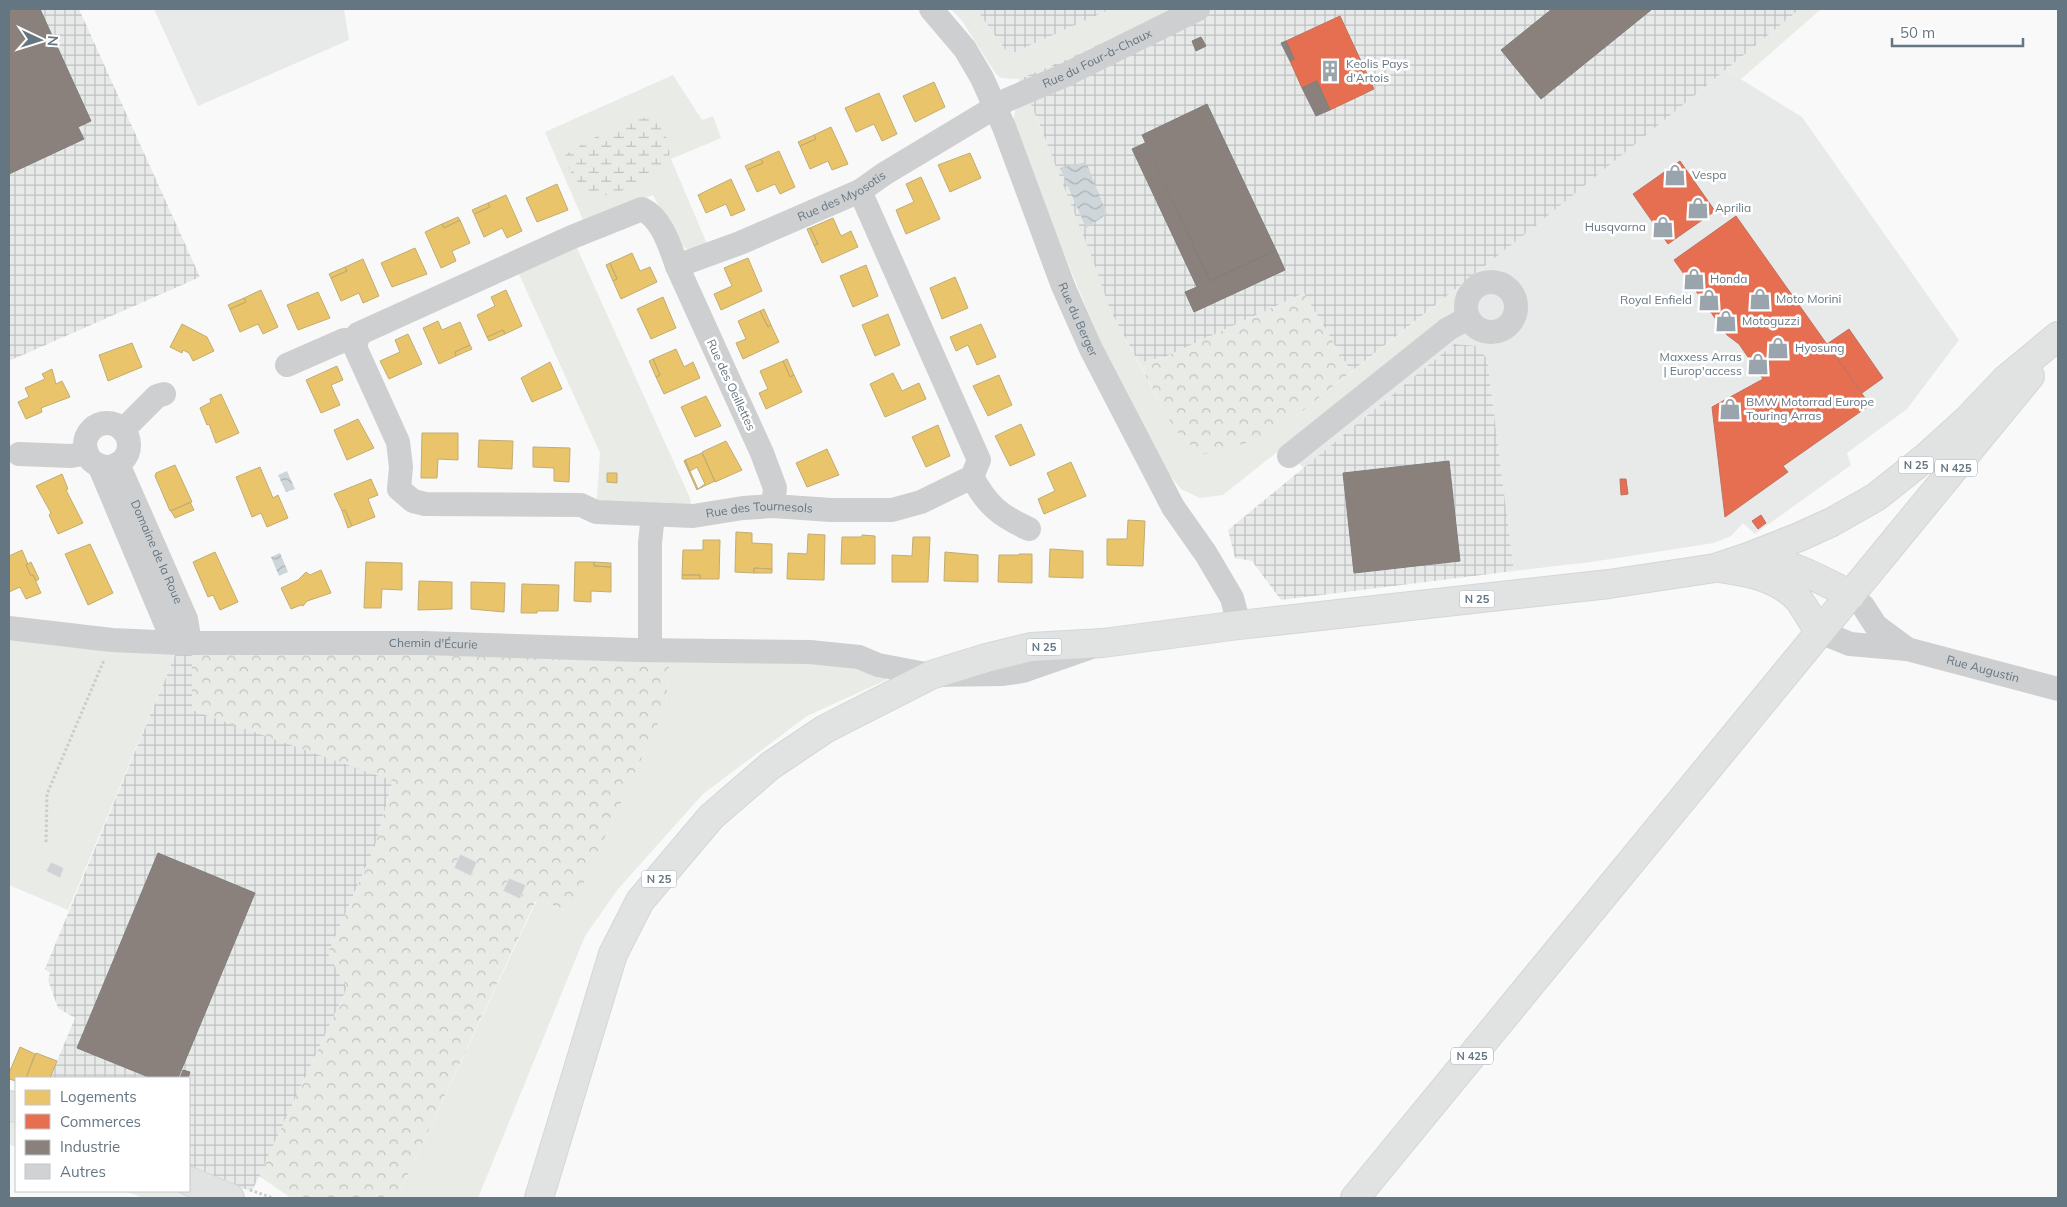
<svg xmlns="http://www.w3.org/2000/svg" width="2067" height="1207" font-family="Mulish,sans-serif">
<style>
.built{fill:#e8e9e9}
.industrial{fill:url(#industrial-grid)}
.green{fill:#e8ebe6}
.forest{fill:url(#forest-crowns)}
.wetland{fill:url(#wetland-marsh)}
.water{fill:url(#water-waves)}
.homes{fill:#e9c46a;stroke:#c1ad72}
.shops{fill:#e76f51;stroke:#c07160}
.industry{fill:#8a817c;stroke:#7f7e7e}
.building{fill:#d0d2d3;stroke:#e8e8e8}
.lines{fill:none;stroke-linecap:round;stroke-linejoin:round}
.major-casing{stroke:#d5d6d7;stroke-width:30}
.path{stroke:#cbcccd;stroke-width:3;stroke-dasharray:2.5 2.5;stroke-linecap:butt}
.minor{stroke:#cecfd0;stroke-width:24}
.major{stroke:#e1e2e2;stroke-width:28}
.labels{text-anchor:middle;stroke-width:5;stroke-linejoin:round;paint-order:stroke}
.shield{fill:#fff;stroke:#939fa8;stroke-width:1}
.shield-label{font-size:11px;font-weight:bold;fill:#657683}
.street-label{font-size:12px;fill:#657683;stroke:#fff}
.poi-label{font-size:12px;fill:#657683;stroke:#fff;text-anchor:start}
</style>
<defs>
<pattern id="industrial-grid" width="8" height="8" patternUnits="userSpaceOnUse" patternTransform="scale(1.25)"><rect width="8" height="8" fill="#e8e9e9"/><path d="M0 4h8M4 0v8" fill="none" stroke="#c0c1c2"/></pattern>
<pattern id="forest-crowns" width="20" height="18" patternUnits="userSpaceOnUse" patternTransform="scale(1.25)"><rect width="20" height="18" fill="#e8ebe6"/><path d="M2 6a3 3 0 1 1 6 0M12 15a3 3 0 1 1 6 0" fill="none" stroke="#c0c3c0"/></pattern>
<pattern id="wetland-marsh" width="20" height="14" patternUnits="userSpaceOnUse" patternTransform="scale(1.25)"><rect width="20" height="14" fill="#e8ebe6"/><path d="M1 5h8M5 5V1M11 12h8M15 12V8" fill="none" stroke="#c0c3c0"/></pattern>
<pattern id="water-waves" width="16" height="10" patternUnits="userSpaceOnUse" patternTransform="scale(1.25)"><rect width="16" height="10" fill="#ced6d9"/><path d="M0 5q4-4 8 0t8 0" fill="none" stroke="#abb2b5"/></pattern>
</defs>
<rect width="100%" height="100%" fill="#f9f9f9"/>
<path class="built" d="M154 9H344L349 40 198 106Z
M1726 70 1802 117 1959 340 1907 409 1847 453 1851 465 1755 534 1743 523 1731 536 1714 543 1591 562 1514 571 1487 359 1454 344 1304 468 1289 456 1429 330 1456 310 1460 286Z"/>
<path class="industrial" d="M9 9H79L200 277 9 361Z
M976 9H1111L1009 55Z
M1173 9H1800L1535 226 1351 372 1304 293 1165 357 1139 363 1111 312 1037 118 1023 93 1019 79 1074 56Z
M1454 344 1477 346 1487 359 1514 571 1281 600 1252 561 1235 558 1228 530Z
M180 643 192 653V710L393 780 375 846 328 953 347 988 252 1191 189 1174V1078H50L75 1018 58 1008 48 980 50 973 45 969Z"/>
<path class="green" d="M951 9H976L1009 55 1111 9H1173L1074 56 1019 79 1001 78 996 74 962 21Z
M1800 9H1821L1741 79 1726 70Z
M673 75 702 120 713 116 721 138 671 159 707 244 689 250 678 244 653 195 583 220 545 132Z
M1029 99 1091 255 1111 312 1174 429 1291 420 1460 286 1456 310 1223 495 1200 498 1181 489 1159 462 1118 383 1042 202 1013 124 1015 110Z
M572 237 690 498 693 516 596 512 600 453 514 263Z
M9 628 180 643 68 910 9 885Z
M670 651 878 665 886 680 807 716 703 794 618 889 585 936 478 1198H397L537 900 571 911 666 706Z
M9 1118 16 1122V1147L9 1144Z
M124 1191H178L196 1198H144Z"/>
<path class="forest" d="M1304 293 1351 372 1291 420 1250 442 1201 455 1174 429 1139 363 1165 357Z
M670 651 666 706 571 911 536 900 397 1198H291L259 1176 347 988 328 953 375 846 393 781 192 710V653Z"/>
<path class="wetland" d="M652 116C663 128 675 147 667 164 665 170 653 172 648 175 625 190 600 209 578 182 570 172 567 167 565 155 592 138 621 122 652 116Z"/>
<path class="water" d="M1086 162 1107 214 1086 228 1060 168Z
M287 471 295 489 286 492 278 475Z
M280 553 288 572 279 576 271 557Z"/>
<path class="homes" d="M934 82 945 107 915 122 903 96Z
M879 93 897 134 882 141 874 124 856 132 845 108Z
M831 127 848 164 832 170 828 161 810 169 800 146 816 139 814 135Z
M814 135 816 139 800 146 798 142Z
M779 151 795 187 780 194 775 184 757 192 747 170 763 163 761 159Z
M970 153 981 178 950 192 938 165Z
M761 159 763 163 747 170 745 166Z
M921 177 940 219 906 234 896 210 914 202 906 184Z
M731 179 745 210 731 216 726 204 706 213 698 195Z
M557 184 568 210 537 222 526 198Z
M506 195 522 231 507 238 502 228 484 237 474 214 490 207 488 203Z
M488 203 490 207 474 214 472 210Z
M458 217 460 220 444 228 442 224Z
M833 218 841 236 851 231 858 247 822 263 814 245 818 244 810 228Z
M460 220 470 243 452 251 456 261 441 268 425 232 442 224 444 228Z
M810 228 818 244 814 245 807 229Z
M415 248 427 274 392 287 381 263Z
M632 253 640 271 650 267 657 282 621 299 613 281 617 279 610 263Z
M748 258 762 291 721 310 714 294 732 286 724 268Z
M363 259 379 296 363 303 359 293 341 301 331 278 347 271 345 267Z
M610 263 617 279 613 281 606 265Z
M866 265 878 296 853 307 840 276Z
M345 267 347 271 331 278 329 274Z
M955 277 968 308 942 319 930 288Z
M261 290 278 327 263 334 258 324 240 332 230 309 246 302 244 298Z
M506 290 522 326 505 334 503 330 487 337 477 315 495 306 491 297Z
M318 292 330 318 298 330 287 305Z
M663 297 676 328 651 339 637 309Z
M244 298 246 302 230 309 228 305Z
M764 309 771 325 768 327 760 311Z
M760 311 768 327 771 325 779 342 743 359 736 343 746 339 738 321Z
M888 314 900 345 875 356 862 325Z
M438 321 442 330 460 322 470 345 455 352 456 356 439 364 423 328Z
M182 324 207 337 214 351 193 361 189 353 183 350 182 353 170 347Z
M981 324 996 357 977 365 968 345 956 351 950 337Z
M503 330 505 334 489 341 487 337Z
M408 334 422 364 389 379 380 361 400 352 395 340Z
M132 343 142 367 108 381 99 355Z
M470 345 472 349 456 356 455 352Z
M676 349 684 367 693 362 700 378 664 394 656 377 660 375 653 359Z
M653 359 660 375 656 377 649 361Z
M787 359 794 375 790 377 783 361Z
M783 361 790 377 794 375 802 392 766 409 759 393 768 389 760 371Z
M550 362 562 389 532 402 521 378Z
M337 366 343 380 331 385 340 405 321 413 306 380Z
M52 369 56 384 62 381 70 397 41 408 42 412 26 419 18 402 29 397 25 388 45 379 42 374Z
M893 373 902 391 919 383 926 399 885 417 870 384Z
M999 375 1012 405 988 416 973 386Z
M221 394 239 433 216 443 209 424 207 425 200 408 211 402 210 399Z
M706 396 721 426 695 437 681 407Z
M358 419 374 448 347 460 334 430Z
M1021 424 1035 455 1010 466 995 436Z
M938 425 950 456 926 467 912 437Z
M422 433H458V460L438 459 437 478H421Z
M479 440 513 441 512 469 478 467Z
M726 441 742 470 715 482 702 452Z
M533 447 570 448 569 482 554 481V468L533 467Z
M827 449 839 475 807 487 796 463Z
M702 453 715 481 698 489 705 484 697 467 690 471 685 460Z
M685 460 698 489 697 490 684 461Z
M1071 462 1086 496 1044 514 1038 499 1055 491 1047 473Z
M175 465 192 502 170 511 155 476 156 473Z
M260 467 273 498 278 495 288 518 267 527 261 513 252 517 236 477Z
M607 473H617V483L607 482Z
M62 474 68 489 66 490 83 523 58 534 49 515 51 513 36 486Z
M371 479 378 495 368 499 375 517 352 526 345 510 342 511 334 494Z
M190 502 194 510 175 518 171 511Z
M345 510 352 526 348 528 342 511Z
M1128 520 1145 521 1143 566 1107 565V539H1127Z
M736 532 752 533V543L772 544V569L754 568V573L735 572Z
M808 534 825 535 824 580 787 579 788 553 807 554Z
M862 535 875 536V564H841L842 537H862Z
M913 537H930L928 582H892V555L912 556Z
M703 540H720L719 579H700V575H682L683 550H703Z
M90 544 113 593 88 605 65 554Z
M1050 549 1083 551V578L1049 577Z
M22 550 28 564 26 565 31 576 33 575 41 593 26 599 20 587 9 592V556Z
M215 552 238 602 220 610 213 595 208 597 193 562Z
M945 552 978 555V582L944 581Z
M1019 554H1032V583L998 582 999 555H1019Z
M31 562 39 579 36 581 33 575 31 576 26 565Z
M366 562 402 563V590L382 589 381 608H364Z
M575 562H594V566L611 567V592L591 591V602L574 601Z
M594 562 611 563V567L594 566Z
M754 568 772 569V573H754Z
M321 570 331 593 307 601 303 606 301 605 291 609 281 588 298 580 306 572 310 575Z
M682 575H700V579H682Z
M419 581 452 582V609L418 610Z
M471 582 505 583 504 612 471 609Z
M522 584 559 585 558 611H537V613H521Z
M20 1047 35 1054 26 1078H16V1081L9 1079V1073Z
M36 1053 57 1061 50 1078H26Z"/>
<path class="shops" d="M1340 16 1374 89 1330 110 1317 81 1302 88 1290 61 1294 59 1286 41Z
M1680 161 1715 211 1668 244 1633 194Z
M1736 216 1870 405 1783 466 1788 472 1725 517 1712 407 1763 379 1739 344 1727 335 1674 260Z
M1849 329 1883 378 1862 393 1827 344Z
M1620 479H1626L1628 494 1621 495Z
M1761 515 1766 523 1758 529 1752 521Z"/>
<path class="industry" d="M9 9H40L91 121 78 127 84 139 9 174Z
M1552 9H1650L1651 10 1541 99 1501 50Z
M1201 37 1206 46 1196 51 1192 41Z
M1286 41 1294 59 1290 61 1281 43Z
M1317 81 1330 110 1316 116 1302 88Z
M1207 104 1276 250 1210 281 1142 135Z
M1145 143 1210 281 1276 250 1285 270 1194 312 1185 292 1197 287 1132 149Z
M1449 461 1460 561 1354 573 1343 473Z
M158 853 255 893 178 1078H151L77 1048Z
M183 1070 190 1072 188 1078H180Z"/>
<path class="building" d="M460 854 477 862 471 876 454 868Z
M51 862 64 868 60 878 46 871Z
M509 878 526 885 520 899 503 891Z"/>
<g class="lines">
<g class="major-casing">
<path id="major" d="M1748 557C1785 560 1818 578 1851 595
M1719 568C1747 572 1778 577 1798 599 1806 609 1812 622 1820 632
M9 1105 16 1108
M189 1181 230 1198
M539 1198 613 954 640 901 711 817 770 766 825 729 931 675 986 658 1031 647 1103 643 1239 625 1609 584 1715 568 1748 557 1799 537 1832 522 1876 497 1925 458 1968 419 2006 379 2058 336
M1355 1198 2030 376"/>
</g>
<path class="path" d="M46 842 47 794 104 660
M250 1190 273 1198"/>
<g class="minor">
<path id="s1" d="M931 9 965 49 982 78 1004 127 1063 286 1091 349 1173 507 1206 554 1232 598 1239 625"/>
<path id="s2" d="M677 266 740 243 860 191 884 174 1007 100 1063 76 1198 9"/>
<circle cx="1491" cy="307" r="25"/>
<path d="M287 365 344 340H357"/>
<circle cx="107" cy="445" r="22"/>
<path d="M123 430 157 396 164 394"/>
<path d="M19 454 71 456 87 453"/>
<path d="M1289 456 1448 329 1468 318"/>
<path id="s3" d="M118 464 186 619 190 643"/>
<path d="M99 465 168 629V642"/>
<path d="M972 477C987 505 1000 516 1029 529"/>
<path id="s4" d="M773 506 775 488 762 453 677 266C670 247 662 218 642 209L572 237 358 334 355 347 398 442 401 467 399 489 413 501 425 504 581 505 596 512 693 516 743 508 773 506 831 510H892L921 502 972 477 979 460 860 191"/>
<path d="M1851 595 1863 606 1876 626 1907 649"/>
<path id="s5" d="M9 628 112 640 180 643H424L637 650 810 652 859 657 878 665 931 675 1003 674 1023 671 1089 648"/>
<path id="s6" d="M1820 632 1850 644 1907 649 2058 689"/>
<path d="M650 650V543L653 515"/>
</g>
<use href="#major" class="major"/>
</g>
<defs>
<g id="building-bare" transform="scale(1.725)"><path d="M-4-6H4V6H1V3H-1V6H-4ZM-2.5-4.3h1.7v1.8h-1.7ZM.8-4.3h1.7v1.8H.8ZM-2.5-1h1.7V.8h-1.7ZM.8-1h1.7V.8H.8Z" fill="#99a4ac" stroke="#fff" stroke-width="2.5" paint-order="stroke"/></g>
<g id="shop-bare" transform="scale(1.725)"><path d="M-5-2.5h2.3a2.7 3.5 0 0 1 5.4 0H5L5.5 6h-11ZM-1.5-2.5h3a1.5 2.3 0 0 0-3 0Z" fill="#99a4ac" stroke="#fff" stroke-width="2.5" paint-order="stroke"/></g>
</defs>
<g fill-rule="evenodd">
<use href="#building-bare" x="1330" y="71"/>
<use href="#shop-bare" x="1675" y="175"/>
<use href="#shop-bare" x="1698" y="208"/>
<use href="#shop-bare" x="1663" y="227"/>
<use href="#shop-bare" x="1694" y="279"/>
<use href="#shop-bare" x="1760" y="299"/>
<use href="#shop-bare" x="1709" y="300"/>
<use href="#shop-bare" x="1726" y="321"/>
<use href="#shop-bare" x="1778" y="348"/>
<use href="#shop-bare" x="1758" y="364"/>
<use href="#shop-bare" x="1730" y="409"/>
</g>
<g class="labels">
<g class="shield">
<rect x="1898.5" y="456.5" width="35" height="17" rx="4"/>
<rect x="1935" y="459.5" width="42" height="17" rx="4"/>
<rect x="1459.5" y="590.5" width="35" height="17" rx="4"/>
<rect x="1026.5" y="638.5" width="35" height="17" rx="4"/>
<rect x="641.5" y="870.5" width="35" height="17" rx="4"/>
<rect x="1451" y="1047.5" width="42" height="17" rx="4"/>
</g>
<g class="shield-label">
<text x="1916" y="469">N 25</text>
<text x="1956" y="472">N 425</text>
<text x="1477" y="603">N 25</text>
<text x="1044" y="651">N 25</text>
<text x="659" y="883">N 25</text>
<text x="1472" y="1060">N 425</text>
</g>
<g class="street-label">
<text dy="4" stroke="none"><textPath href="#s2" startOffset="470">Rue du Four-à-Chaux</textPath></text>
<text dy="4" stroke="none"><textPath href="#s2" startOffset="179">Rue des Myosotis</textPath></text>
<text dy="4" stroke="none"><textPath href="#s1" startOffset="346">Rue du Berger</textPath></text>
<text transform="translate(731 385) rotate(65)" y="4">Rue des Oeillettes</text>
<text dy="4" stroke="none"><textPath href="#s4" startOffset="1172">Rue des Tournesols</textPath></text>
<text dy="4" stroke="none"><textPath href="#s3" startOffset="96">Domaine de la Roue</textPath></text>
<text dy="4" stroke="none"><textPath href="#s5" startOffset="425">Chemin d'Écurie</textPath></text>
<text dy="4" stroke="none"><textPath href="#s6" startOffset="168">Rue Augustin</textPath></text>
</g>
<g class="poi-label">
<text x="1346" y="68">Keolis Pays<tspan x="1346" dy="14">d'Artois</tspan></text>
<text x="1692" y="179">Vespa</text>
<text x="1715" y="212">Aprilia</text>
<text x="1646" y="231" text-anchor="end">Husqvarna</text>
<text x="1710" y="283">Honda</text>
<text x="1776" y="303">Moto Morini</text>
<text x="1692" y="304" text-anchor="end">Royal Enfield</text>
<text x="1742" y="325">Motoguzzi</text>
<text x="1795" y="352">Hyosung</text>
<text x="1742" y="361" text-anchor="end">Maxxess Arras<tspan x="1742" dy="14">| Europ'access</tspan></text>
<text x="1746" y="406">BMW Motorrad Europe<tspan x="1746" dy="14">Touring Arras</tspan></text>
</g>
</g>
<rect width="2067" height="1207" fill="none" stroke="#657683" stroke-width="20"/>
<rect x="15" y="1077" width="175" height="115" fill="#ffffff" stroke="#c1c8cd"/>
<rect x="25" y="1090" width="25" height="15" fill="#e9c46a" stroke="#c1c8cd"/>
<text x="60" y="1102" font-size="15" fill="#657683">Logements</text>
<rect x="25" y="1114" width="25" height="15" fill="#e76f51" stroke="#c1c8cd"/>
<text x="60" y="1127" font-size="15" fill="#657683">Commerces</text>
<rect x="25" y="1140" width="25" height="15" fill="#8a817c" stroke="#c1c8cd"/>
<text x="60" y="1152" font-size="15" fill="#657683">Industrie</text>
<rect x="25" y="1164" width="25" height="15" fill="#d0d2d3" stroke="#c1c8cd"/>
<text x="60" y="1177" font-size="15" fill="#657683">Autres</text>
<g transform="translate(40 40) rotate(94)" stroke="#ffffff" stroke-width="4" paint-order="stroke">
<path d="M0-4L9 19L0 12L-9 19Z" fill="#657683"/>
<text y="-8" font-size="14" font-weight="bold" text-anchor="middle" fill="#657683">N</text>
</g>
<path d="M1892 38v8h131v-8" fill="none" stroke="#657683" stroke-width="2.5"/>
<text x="1900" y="38" font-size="15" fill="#657683" stroke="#ffffff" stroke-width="4" paint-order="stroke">50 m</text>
</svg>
